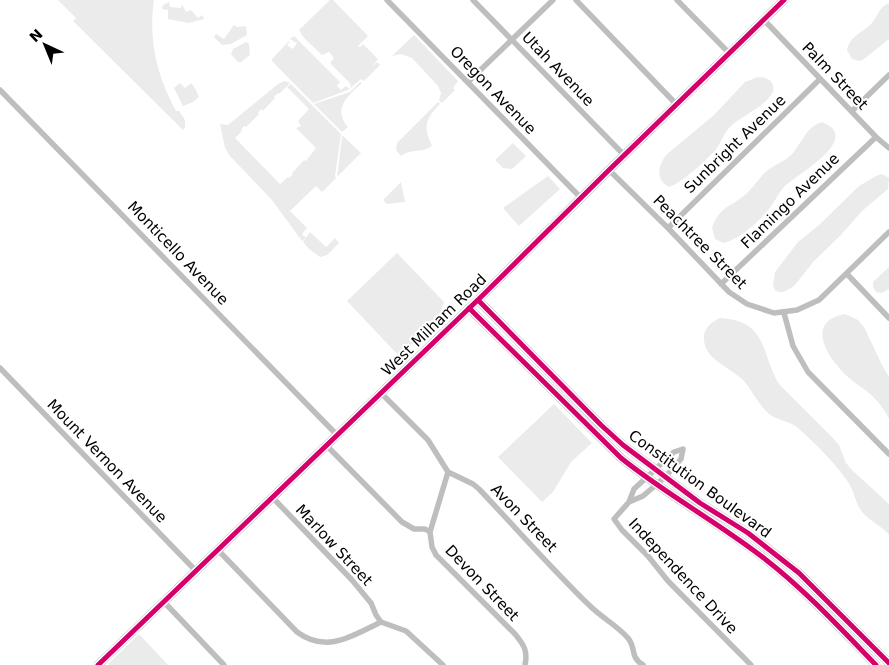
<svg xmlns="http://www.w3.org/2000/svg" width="889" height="665" font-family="'DejaVu Sans',sans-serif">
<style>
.green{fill:#ebebeb}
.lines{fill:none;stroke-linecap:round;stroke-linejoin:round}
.street{stroke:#bebebe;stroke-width:5.5}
.secondary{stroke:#c2c2c2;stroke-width:9}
.cycleway-casing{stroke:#fff;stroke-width:8}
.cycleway{stroke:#d6006c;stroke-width:5}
.labels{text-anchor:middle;stroke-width:4;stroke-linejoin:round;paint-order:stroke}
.street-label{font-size:15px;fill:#000;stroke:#fff}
</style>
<rect width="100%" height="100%" fill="#fff"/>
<path class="green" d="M58 0H154C148 39 157 77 176 111H179L185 120V128L183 130 73 21 76 18Z
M330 0H333L368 36 358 46 360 47 363 44 378 59 372 67 377 62 380 65 364 81 361 79 348 90 313 103 272 61V59L289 41 290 42 287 44 288 46 293 49 297 43 290 39 294 36 340 82 337 86 341 90 346 86 349 89 351 86 349 82 330 63 334 58 329 52 322 55 304 38 299 30Z
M169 2 170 7 181 8 182 4 186 12 191 10 198 18 202 15 204 19 189 23 168 19V10L162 9 163 5Z
M889 3V39L864 59 860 61 852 59 847 50C850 36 862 33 871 24 878 16 879 7 889 3Z
M234 25 237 27 246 26 247 35 231 44 222 45 214 37 216 34 224 39Z
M414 35 458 81 453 88 455 90 442 103 439 100 441 93 438 86 412 58 401 54 392 56Z
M246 42 249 44 250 55 241 62H238L231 54 233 49Z
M758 77C763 77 769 78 772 83 782 99 740 117 732 125 725 131 722 140 717 148 708 159 682 183 669 187 655 179 658 166 666 155L714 115 745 82Z
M285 81 290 83 279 94 278 93 274 97 275 98 263 111 261 109 258 113 259 114 246 127 244 126 241 130 242 131 235 138 280 184 288 177 289 178 293 174 292 173 304 160 306 161 316 148 296 128 301 126 298 121 309 109 287 87 291 84 341 134 335 176 336 178 322 192 316 186 290 211 307 228 302 234 306 238 302 241 272 200 230 156 225 148 220 124 228 125 278 84Z
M360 82 362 83C348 96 332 108 348 127L342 132 314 104 350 92Z
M180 83 185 88 191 83 195 88 199 97 193 102 183 106 174 88Z
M438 102 440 104C425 119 423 127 432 146 423 153 412 148 401 156L396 150 397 143Z
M822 122C864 138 796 175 785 186 780 191 776 199 772 205 760 221 743 237 724 243L715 239 712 228C721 203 734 207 749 191 757 183 762 173 771 168 778 163 787 160 793 153 803 141 806 127 822 122Z
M343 136 361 153 337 177 342 137Z
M513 143 526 156 512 169 503 168 495 160Z
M882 174 889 178 888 189 862 211 840 236 814 261 794 286 784 292H779L775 290 773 286 775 272 798 242 819 225 859 186 876 176Z
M548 176 560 189 519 226 503 208Z
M401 182 405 202 387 204 383 200Z
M310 232 326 247 335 238 339 243 327 255 320 257 309 249 303 242Z
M397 253 444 302 438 320 399 356 347 301Z
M889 267V289L882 293 876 292 873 287V282Z
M845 314 858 320 864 327 883 367 889 377V418C885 412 881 404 875 399 868 390 856 385 848 377 829 360 803 322 845 314Z
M720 318C769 321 760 353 779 384L831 436 839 445 846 463 852 470 889 504V535C882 526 871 522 863 513 855 504 855 492 848 482 837 465 814 442 799 429 790 421 781 421 772 416 759 407 753 391 743 380 732 369 712 362 706 348 700 333 707 324 720 318Z
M554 404 592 443 571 462 553 492 542 502 498 457Z
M139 634 168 665H110L108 664Z"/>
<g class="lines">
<path class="street" d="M387 0 581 198
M473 0 624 155
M576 0 677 105
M677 0 729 53
M764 20 876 137 889 148
M468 82 553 0
M0 90 337 435
M852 111 889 75
M609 170 668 228 729 292 747 304 774 313 797 310 819 300 889 232
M668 228 820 79
M847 274 889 318
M721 284 876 137
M784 313 793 346 808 372 889 454
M0 368 196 571
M381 393 428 440 448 472 473 484 479 489C516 528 551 568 589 605 601 617 616 625 627 637 637 647 629 657 643 665
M327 446 402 522 414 529H425L430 532 432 547 436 555 515 634C524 645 528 651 525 665
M683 449 674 452 634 489 629 502 614 519 622 530 648 556 668 581 751 665
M273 498 352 580 371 603 376 615 381 622 406 631 443 665
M629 502 643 496 665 477 681 459 683 449
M430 532 448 472
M218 550 297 632C327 654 352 636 381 622
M164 602 224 665"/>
<path class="secondary" d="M478 300 601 425 623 445 700 503 748 533 799 573 889 663
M469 308 621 458C667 495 719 523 765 559 806 591 840 628 876 665
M98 665 484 294 609 170 784 0"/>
<g class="cycleway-casing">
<path id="cycleway" d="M478 300 601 425 623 445 700 503 748 533 799 573 889 663
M469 308 621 458C667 495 719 523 765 559 806 591 840 628 876 665
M98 665 484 294 609 170 784 0"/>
</g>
<use href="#cycleway" class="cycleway"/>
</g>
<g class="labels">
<g class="street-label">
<text transform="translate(558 69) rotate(46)" y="5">Utah Avenue</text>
<text transform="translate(835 76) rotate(46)" y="5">Palm Street</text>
<text transform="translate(493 90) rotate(46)" y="5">Oregon Avenue</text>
<text transform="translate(735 144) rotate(-44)" y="5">Sunbright Avenue</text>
<text transform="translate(790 201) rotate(-44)" y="5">Flamingo Avenue</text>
<text transform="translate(700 242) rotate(45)" y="5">Peachtree Street</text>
<text transform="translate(178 253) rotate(46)" y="5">Monticello Avenue</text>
<text transform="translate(434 325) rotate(-44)" y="5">West Milham Road</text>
<text transform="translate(107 461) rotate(46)" y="5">Mount Vernon Avenue</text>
<text transform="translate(700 484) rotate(36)" y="5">Constitution Boulevard</text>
<text transform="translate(524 518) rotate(46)" y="5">Avon Street</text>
<text transform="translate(334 545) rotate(47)" y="5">Marlow Street</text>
<text transform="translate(683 576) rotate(47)" y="5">Independence Drive</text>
<text transform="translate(482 583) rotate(46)" y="5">Devon Street</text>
</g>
</g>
<g transform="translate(45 45) rotate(316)" stroke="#ffffff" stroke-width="4" paint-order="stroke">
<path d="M0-4L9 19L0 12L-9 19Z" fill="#000000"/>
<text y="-8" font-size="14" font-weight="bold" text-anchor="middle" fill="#000000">N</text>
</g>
</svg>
